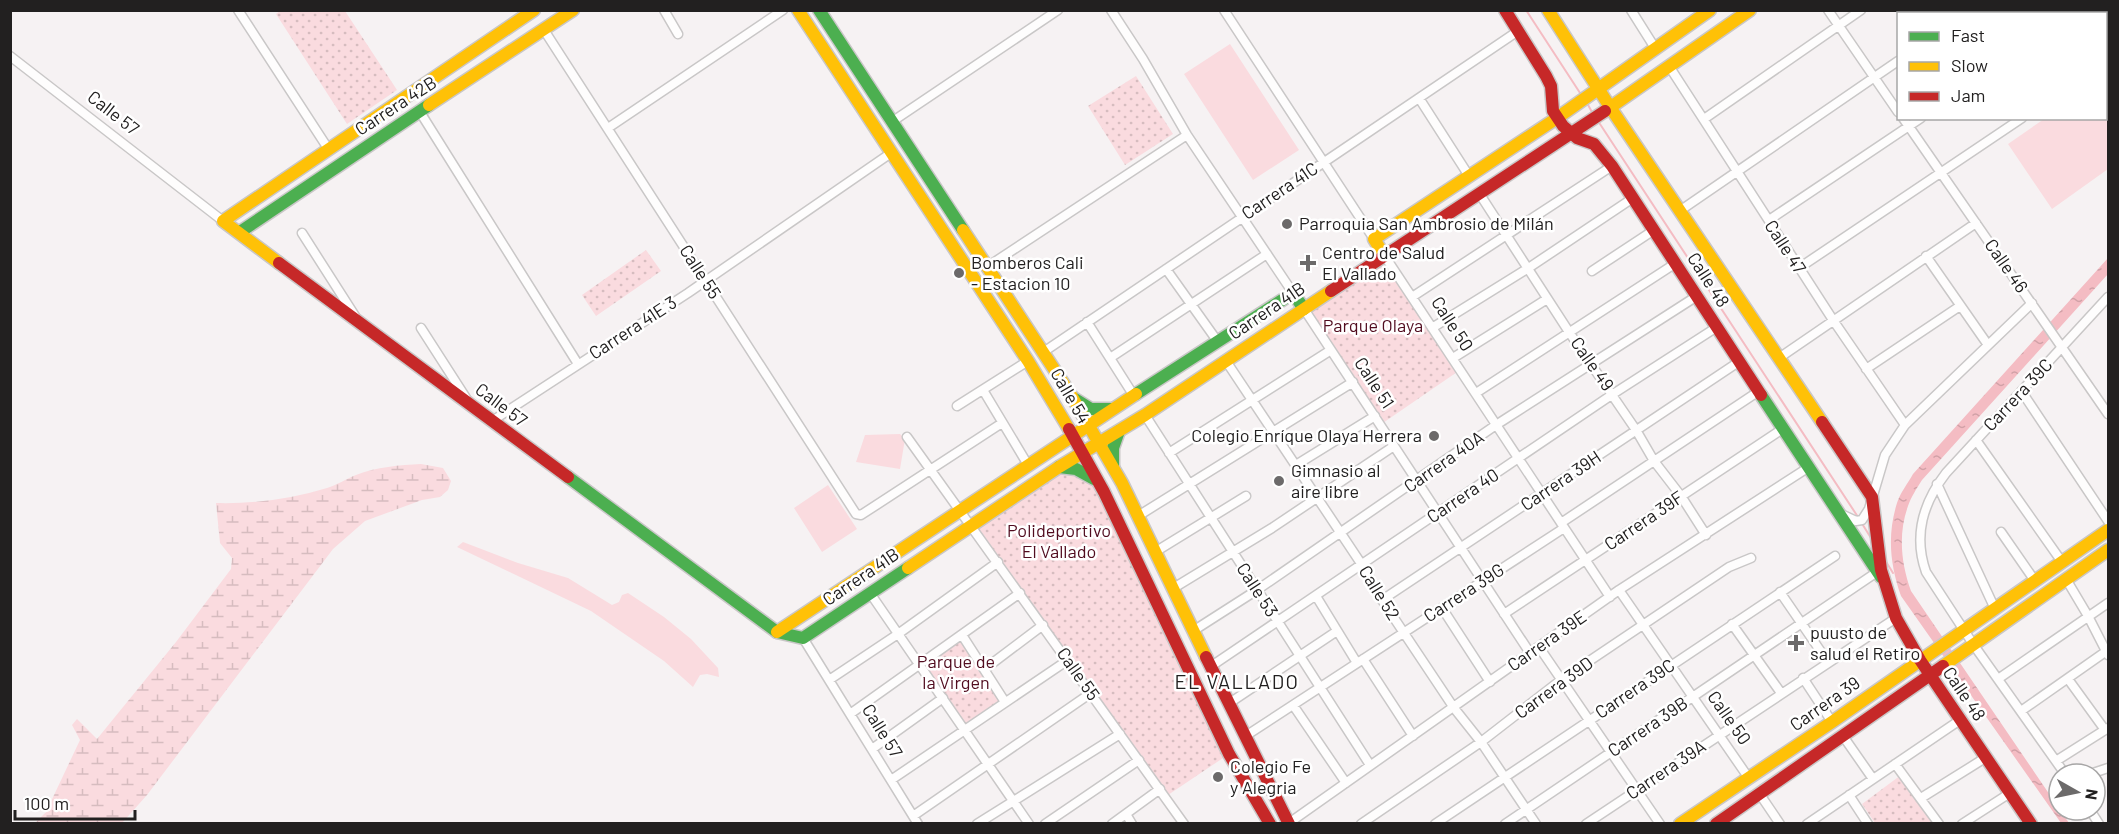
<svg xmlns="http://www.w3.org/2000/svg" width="2119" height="834" font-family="Barlow,sans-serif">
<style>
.green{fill:#fadbdf}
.wetland{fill:url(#wetland-marsh)}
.park{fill:url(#park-dots)}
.water{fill:url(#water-ripples)}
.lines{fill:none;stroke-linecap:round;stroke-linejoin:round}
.stream{stroke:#f4bcc3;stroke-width:2}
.street-casing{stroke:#c9c7c7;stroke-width:11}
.fast-casing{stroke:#c9c7c7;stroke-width:15}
.slow-casing{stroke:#c9c7c7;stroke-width:15}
.jam-casing{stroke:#c9c7c7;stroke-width:15}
.street{stroke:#fefdfd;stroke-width:8}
.fast{stroke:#4caf50;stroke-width:12}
.slow{stroke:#ffc107;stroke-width:12}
.jam{stroke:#c62828;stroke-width:12}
.poi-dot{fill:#6c6a6a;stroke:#fff;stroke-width:2}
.labels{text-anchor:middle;stroke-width:5;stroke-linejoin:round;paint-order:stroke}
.street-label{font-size:18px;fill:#222020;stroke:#fff}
.poi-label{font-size:18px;fill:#222020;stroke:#fff;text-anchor:start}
.park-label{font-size:18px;fill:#510c1f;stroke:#fff}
.neighbourhood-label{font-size:20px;letter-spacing:1.5px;fill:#222020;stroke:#fff}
</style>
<defs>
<pattern id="wetland-marsh" width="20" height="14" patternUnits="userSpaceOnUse" patternTransform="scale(1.5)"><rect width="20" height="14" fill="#fadbdf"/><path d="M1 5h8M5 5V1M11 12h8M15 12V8" fill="none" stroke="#d6bcbf"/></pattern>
<pattern id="park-dots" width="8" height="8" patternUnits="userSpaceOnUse" patternTransform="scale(1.5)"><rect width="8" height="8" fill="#fadbdf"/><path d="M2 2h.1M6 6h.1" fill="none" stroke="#d6bcbf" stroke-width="1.8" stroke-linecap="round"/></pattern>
<pattern id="water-ripples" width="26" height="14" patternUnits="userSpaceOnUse" patternTransform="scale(1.5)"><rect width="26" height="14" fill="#f4bcc3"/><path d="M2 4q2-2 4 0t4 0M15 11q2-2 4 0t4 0" fill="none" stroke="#d1a1a7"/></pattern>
</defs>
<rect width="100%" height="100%" fill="#f6f2f3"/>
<path class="green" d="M1230 44 1299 150 1253 180 1184 74Z
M2106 91 2108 95V169L2052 209 2008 144 2044 119 2106 118Z
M900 434 905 439 900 469 856 462 865 435Z
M828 485 857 529 822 552 794 508Z
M463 542 518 563 568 578 612 605 619 602 622 595 628 593 664 617 691 639 718 668 719 677 707 674 700 675 693 687 664 661 591 611 457 547Z"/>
<path class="wetland" d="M421 464 443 468 451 481 448 490 440 497 422 500 365 521 333 549 147 795 122 823H35L46 812 80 740 72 725 77 719 97 739 176 642 231 569 232 558 220 543 216 503C253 504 291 499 327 488 337 485 346 479 356 475 376 467 400 465 421 464Z"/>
<path class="park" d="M280 11H345L397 90 347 124 276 14Z
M1136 76 1173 134 1125 165 1088 106Z
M646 250 661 271 596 316 582 295Z
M1384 255 1460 370 1380 425 1304 309Z
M1059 467 1091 476 1229 754 1165 797 972 525Z
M962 635 1005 702 964 729 920 665Z
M1901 775 1934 823H1875L1862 804Z"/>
<path class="water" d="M2108 258V274L1922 480C1917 488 1911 497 1908 506 1898 534 1901 563 1911 591L2069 823H2061L1901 596C1890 565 1887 535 1897 503 1900 493 1908 483 1913 474Z"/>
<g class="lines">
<path class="stream" d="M1526 10 1582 96
M1587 103 1593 114
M1598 121 1858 517
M1861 522 1871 538
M1885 560 1893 573"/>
<g class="street-casing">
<path id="street" d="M238 10 329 150
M664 10 678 34
M1111 10 1143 59 1187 135 1293 293
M1224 10 1374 239
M1631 10 1655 48
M1828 10 1898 112
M1986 10 1988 14
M1969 14 1973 10
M2077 14 2082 10
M544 30 856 514 861 515 1002 423
M10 56 223 221
M2106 63 2108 61
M1669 66 1833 320 1905 425
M1419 98 1469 176
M420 112 578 364
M1903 118 2108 414
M1704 119 1861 10
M893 121 1058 10
M608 128 783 10
M1479 193 1569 332 1636 430 1654 461 1681 496 1706 535
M1681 210 1898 61
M1769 220 1921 118
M302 233 355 316
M1384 255 1610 597
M1926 256 1988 345
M987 267 1187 135
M1799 268 2022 118
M1166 269 1218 342
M1592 271 1654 230
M1412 297 1612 166
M1304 309 1530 653
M1087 322 1134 396
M421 328 466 398
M1432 328 1527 269 1633 198
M1042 353 1518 31
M1110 358 1267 254
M1453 358 1547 299
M1779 358 1976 223
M1226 361 1362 565 1382 600 1454 708 1481 742 1536 824
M1866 369 1960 306
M983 390 1028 465
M2022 392 2108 521
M1476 393 1676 263
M957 406 1028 361
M1145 415 1370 765
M492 421 688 293 891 153
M907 437 1184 824
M1976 440 2062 562
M1169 453 1331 350
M1296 465 1375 416
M1937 484 1995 609
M1843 515 1856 521 1862 520 1869 509 1885 455 1905 425 2032 303
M1138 516 1353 382
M1561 523 1759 391
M2001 532 2035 581
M1155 552 1246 496
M2066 579 2088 616 2108 655
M1172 589 1272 528 1394 446
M1619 590 1748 777
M1780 592 1828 662
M870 593 1029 824
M1316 596 1357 663
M1382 600 1740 361
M1442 608 1490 682
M1504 614 1784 428
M1732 624 1781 693
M1193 631 1257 590 1496 425 1697 296
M962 635 1005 702
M803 638 918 824
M1539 647 1660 824
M1363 659 1413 736
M1210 667 1613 394 1717 327
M986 668 1043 625
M1803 678 1832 722
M1998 679 2108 603
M2068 679 2105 730
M829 680 898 634 998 562
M1228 704 1337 631
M1293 705 1346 783
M2021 711 2108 650
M850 714 1020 593
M1843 736 1873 779
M1244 737 1564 528
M872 749 943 698
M2056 761 2108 728
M1895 764 1939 824
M2065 774 1973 644 1926 572C1913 535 1923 503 1946 473L2108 297
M2090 774 2108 768
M891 780 1068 660
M1759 793 1780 824
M1849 795 1868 824
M1921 798 1985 758
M2090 810 2099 824
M1126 814 1132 824
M913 816 1091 693
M1289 823 1619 590 1809 467
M977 824 1120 734
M1045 824 1139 760
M1112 824 1160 789
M1361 824 1481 742 1561 680 1729 567 1751 558
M1435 824 1835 556
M1505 824 1880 570
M1586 824 1896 618
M1807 824 1960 720
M1962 824 2010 793"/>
</g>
<g class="fast-casing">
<path id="fast" d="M819 10 963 230
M240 232 429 105
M1136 394 1293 293 1304 309
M1761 395 1881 577
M1075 399 1091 409H1112
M1113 466V448L1119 431
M1059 467 1076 469 1094 479
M568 477 777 632 803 638 908 568"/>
</g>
<g class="slow-casing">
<path id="slow" d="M798 10 1028 361 1069 429
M1548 10 1610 107 1822 422
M429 105 573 10
M1605 111 1750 10
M963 230 1071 395 1122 483 1206 657
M1384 255 1374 239 1557 118 1710 10
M279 263 223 221 534 10
M908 568 1059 467 1145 415 1331 291
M777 632 1136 394
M1943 666 2108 550
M1680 824 1832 722 2108 530"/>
</g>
<g class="jam-casing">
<path id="jam" d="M1505 10 1546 76 1551 86 1553 111 1563 126 1577 138 1594 144 1612 166 1761 395
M279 263 568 477
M1331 291 1605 111
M1822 422 1872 497 1881 570 1896 618 1920 660 2031 824
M1069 429 1104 492 1229 754 1270 824
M1206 657 1289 824
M1716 824 1943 666"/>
</g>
<use href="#street" class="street"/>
<use href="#fast" class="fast"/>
<use href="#slow" class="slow"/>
<use href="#jam" class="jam"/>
</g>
<g class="poi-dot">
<circle cx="1287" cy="224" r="6"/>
<path d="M1305 254h6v6h6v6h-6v6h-6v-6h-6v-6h6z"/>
<circle cx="959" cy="273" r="6"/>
<circle cx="1434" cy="436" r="6"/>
<circle cx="1279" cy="481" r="6"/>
<path d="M1793 634h6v6h6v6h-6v6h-6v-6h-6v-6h6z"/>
<circle cx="1218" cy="777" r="6"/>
</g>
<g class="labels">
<g class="street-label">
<text transform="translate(396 106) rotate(-33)" y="6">Carrera 42B</text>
<text transform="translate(113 113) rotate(38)" y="6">Calle 57</text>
<text transform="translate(1280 191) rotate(-34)" y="6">Carrera 41C</text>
<text transform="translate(1785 247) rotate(57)" y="6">Calle 47</text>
<text transform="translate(2006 266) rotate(55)" y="6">Calle 46</text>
<text transform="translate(700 272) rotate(57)" y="6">Calle 55</text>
<text transform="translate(1708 280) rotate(57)" y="6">Calle 48</text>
<text transform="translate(1267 311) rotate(-34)" y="6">Carrera 41B</text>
<text transform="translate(1452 324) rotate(57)" y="6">Calle 50</text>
<text transform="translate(633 328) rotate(-33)" y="6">Carrera 41E 3</text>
<text transform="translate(1592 364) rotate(55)" y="6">Calle 49</text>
<text transform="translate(1374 383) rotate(57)" y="6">Calle 51</text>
<text transform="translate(2018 395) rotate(-47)" y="6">Carrera 39C</text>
<text transform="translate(1070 396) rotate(60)" y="6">Calle 54</text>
<text transform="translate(501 405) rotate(37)" y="6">Calle 57</text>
<text transform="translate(1444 462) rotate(-35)" y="6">Carrera 40A</text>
<text transform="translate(1561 481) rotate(-34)" y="6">Carrera 39H</text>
<text transform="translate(1463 496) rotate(-34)" y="6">Carrera 40</text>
<text transform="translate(1644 521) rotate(-34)" y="6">Carrera 39F</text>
<text transform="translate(861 577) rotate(-34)" y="6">Carrera 41B</text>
<text transform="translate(1257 590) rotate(57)" y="6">Calle 53</text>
<text transform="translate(1379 593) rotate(58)" y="6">Calle 52</text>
<text transform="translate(1464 593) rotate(-33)" y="6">Carrera 39G</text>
<text transform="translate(1547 641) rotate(-35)" y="6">Carrera 39E</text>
<text transform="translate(1078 674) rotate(55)" y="6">Calle 55</text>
<text transform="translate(1554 688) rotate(-36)" y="6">Carrera 39D</text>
<text transform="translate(1635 689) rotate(-34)" y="6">Carrera 39C</text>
<text transform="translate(1964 694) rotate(56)" y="6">Calle 48</text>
<text transform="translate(1825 704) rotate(-35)" y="6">Carrera 39</text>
<text transform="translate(1729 718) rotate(55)" y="6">Calle 50</text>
<text transform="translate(1648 727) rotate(-34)" y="6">Carrera 39B</text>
<text transform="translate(882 731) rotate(58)" y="6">Calle 57</text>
<text transform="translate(1666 770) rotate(-34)" y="6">Carrera 39A</text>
</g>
<g class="poi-label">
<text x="1299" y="230">Parroquia San Ambrosio de Milán</text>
<text x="1322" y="259">Centro de Salud<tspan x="1322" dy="21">El Vallado</tspan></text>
<text x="971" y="269">Bomberos Cali<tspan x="971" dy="21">- Estacion 10</tspan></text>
<text x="1422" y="442" text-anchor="end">Colegio Enríque Olaya Herrera</text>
<text x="1291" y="477">Gimnasio al<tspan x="1291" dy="21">aire libre</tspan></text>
<text x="1810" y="639">puusto de<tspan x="1810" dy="21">salud el Retiro</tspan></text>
<text x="1230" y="773">Colegio Fe<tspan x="1230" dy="21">y Alegria</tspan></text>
</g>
<g class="park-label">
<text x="1373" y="332">Parque Olaya</text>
<text x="1059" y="537">Polideportivo<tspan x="1059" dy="21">El Vallado</tspan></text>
<text x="956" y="668">Parque de<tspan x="956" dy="21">la Virgen</tspan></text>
</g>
<g class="neighbourhood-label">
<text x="1237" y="689">EL VALLADO</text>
</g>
</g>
<rect width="2119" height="834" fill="none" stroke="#222020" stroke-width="24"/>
<rect x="1897" y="12" width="210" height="108" fill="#ffffff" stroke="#a7a6a6" stroke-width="1.5"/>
<rect x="1909" y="32" width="30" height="9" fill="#4caf50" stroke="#a7a6a6" stroke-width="1.5"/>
<text x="1951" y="42" font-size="18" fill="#222020">Fast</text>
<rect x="1909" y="62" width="30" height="9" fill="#ffc107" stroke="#a7a6a6" stroke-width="1.5"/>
<text x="1951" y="72" font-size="18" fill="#222020">Slow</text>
<rect x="1909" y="92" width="30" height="9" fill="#c62828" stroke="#a7a6a6" stroke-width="1.5"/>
<text x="1951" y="102" font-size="18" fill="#222020">Jam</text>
<g transform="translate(2077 792) rotate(99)"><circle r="28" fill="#ffffff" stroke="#a7a6a6" stroke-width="1.5"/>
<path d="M0-4.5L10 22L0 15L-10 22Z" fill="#6c6a6a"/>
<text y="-9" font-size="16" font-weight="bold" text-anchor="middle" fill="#222020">N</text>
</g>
<path d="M15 810v9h120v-9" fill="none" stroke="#222020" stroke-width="3"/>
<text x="24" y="810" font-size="18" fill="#222020" stroke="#ffffff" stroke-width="4.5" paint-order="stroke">100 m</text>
</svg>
